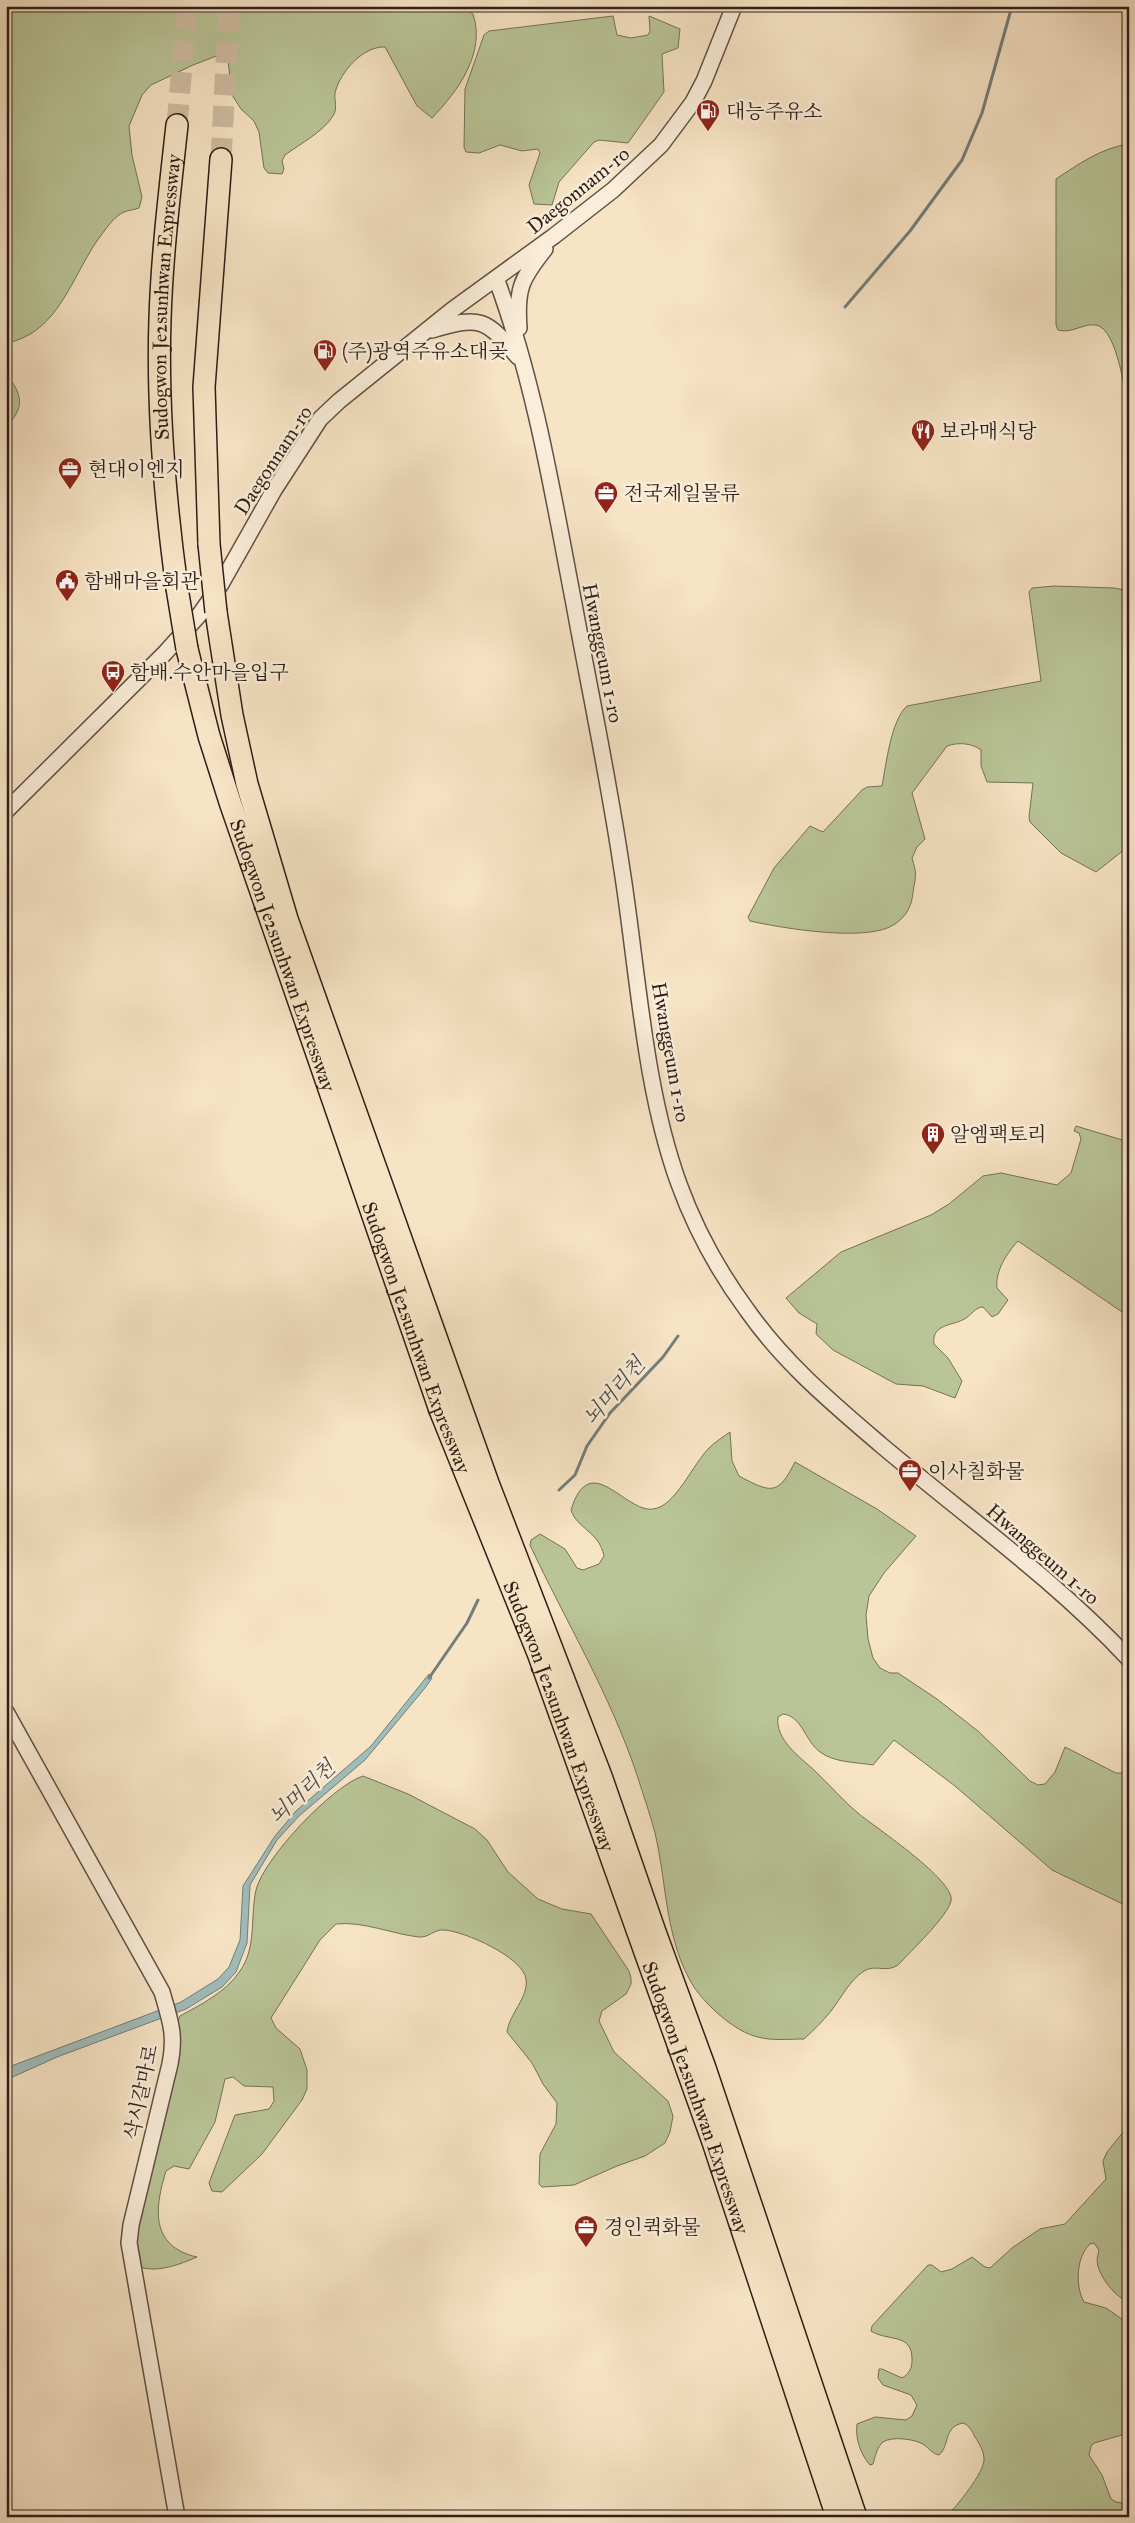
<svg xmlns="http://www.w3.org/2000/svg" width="1135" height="2523" font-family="'IM FELL Great Primer','Noto Serif KR',serif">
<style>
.green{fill:#b9c597;stroke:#747258}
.water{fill:#9fbdbb;stroke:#727e7a}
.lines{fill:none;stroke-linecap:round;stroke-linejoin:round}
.stream{stroke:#727e7a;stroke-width:3}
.highway-tunnel{stroke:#cfbda3;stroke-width:21;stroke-dasharray:21 11;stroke-linecap:butt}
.minor-casing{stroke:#615044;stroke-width:18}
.highway-casing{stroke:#2f1f19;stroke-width:24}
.minor{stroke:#faedd9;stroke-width:15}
.highway{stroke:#f7e4c5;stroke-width:21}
.highway-bridge-casing{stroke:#2f1f19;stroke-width:24;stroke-linecap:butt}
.highway-bridge{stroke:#f7e4c5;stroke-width:21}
.labels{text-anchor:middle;stroke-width:5;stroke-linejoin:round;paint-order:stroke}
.poi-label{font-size:20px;fill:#2f1f19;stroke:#faedd9;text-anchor:start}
.street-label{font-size:20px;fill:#2f1f19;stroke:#faedd9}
.water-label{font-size:21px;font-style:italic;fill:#514e4a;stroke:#faedd9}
</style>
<rect width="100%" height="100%" fill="#f7e4c5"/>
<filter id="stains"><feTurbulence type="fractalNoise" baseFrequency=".004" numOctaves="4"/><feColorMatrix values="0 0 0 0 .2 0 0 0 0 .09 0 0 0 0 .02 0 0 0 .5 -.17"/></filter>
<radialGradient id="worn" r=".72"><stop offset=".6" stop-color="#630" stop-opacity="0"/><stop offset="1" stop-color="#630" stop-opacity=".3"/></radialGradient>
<path class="green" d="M6 6H433L465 9 473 14C486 53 458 91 432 118L417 106 385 47C363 46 340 72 335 93 334 101 338 108 333 116 323 132 300 144 285 155L282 161 284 169 282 174 268 173 264 168 259 132 254 121 241 109 232 95 227 52 193 65 151 85 142 95 129 126 132 155 142 197 139 208C134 210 129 210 124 212 115 216 108 226 102 234 73 271 60 334 6 343Z
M613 16 617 35 631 38 648 35 650 31 649 16 680 29 678 48 662 54 664 92 628 143 599 140 594 142 559 182 552 205 534 204 529 185 540 153 538 149 522 151 500 145 479 153 466 152 464 147 465 89 484 35 489 31Z
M1129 144V416C1126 398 1118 329 1096 325 1083 323 1072 334 1058 330L1056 325V179C1079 164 1101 148 1129 144Z
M6 373C22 395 26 406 6 427Z
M1054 586 1114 588 1129 591V846L1096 872 1061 853 1030 822 1029 817 1033 783 987 782 981 766V750C972 743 958 742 947 746L912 793 925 839 917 847 912 858C917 875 916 874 913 892 912 905 907 916 895 924 869 943 781 928 750 921L748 917 774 868 810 826 823 832 862 790 867 787 882 786C886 765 891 720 907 706L1041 681 1029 592 1032 588Z
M1076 1126 1129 1142 1128 1316 1018 1241C1007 1253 995 1271 997 1288L1008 1300 998 1314 992 1317 983 1307C976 1307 972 1314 966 1318 955 1326 931 1323 934 1344L948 1358 962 1381 955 1398 923 1386 896 1384 833 1350 816 1334 817 1324 799 1313 786 1298 841 1252 931 1215 949 1204 983 1176 1001 1173 1057 1185 1071 1173 1081 1139 1079 1133 1074 1131Z
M730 1432 732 1461 739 1476C771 1493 778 1496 795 1462L877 1509 916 1536 884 1573 869 1596 866 1615 868 1639 873 1658 880 1668 890 1673H898L937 1699 978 1731 1030 1781 1038 1785 1045 1784 1055 1772 1065 1747 1116 1773H1122L1129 1759V1907L1052 1870 955 1786 894 1740 873 1765C856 1762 835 1763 820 1752 805 1741 802 1716 783 1714L778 1717C775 1740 800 1757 815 1771 830 1785 843 1801 859 1814 875 1827 956 1881 951 1901 948 1916 910 1952 898 1965 887 1973 875 1964 864 1971 849 1981 842 1997 831 2011 823 2021 814 2030 804 2039 789 2039 772 2041 758 2037 735 2032 707 2006 694 1987 665 1941 667 1884 655 1833 650 1814 643 1794 637 1775 610 1694 566 1622 530 1545L531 1540 540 1534 565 1549 577 1568 583 1570 599 1564 604 1556C599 1531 577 1529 571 1510 590 1448 625 1513 653 1509 675 1507 693 1464 709 1448 715 1442 723 1437 730 1432Z
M363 1776 408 1794 475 1829 487 1840 508 1872 538 1899 562 1909 591 1914 629 1971 631 1978V1984L626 1994 602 2011 599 2021 614 2052 668 2101 673 2116 670 2132 665 2143 645 2156 617 2166 574 2185 542 2187 539 2184 540 2154 556 2124 557 2103 543 2084 532 2063 507 2032C509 2014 529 1997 526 1979 523 1957 464 1931 444 1930 434 1929 429 1938 419 1937 392 1934 363 1921 336 1924L320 1940 271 2018 276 2028 300 2049 307 2070V2089L302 2100 262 2154 222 2192 212 2191 209 2183 235 2115 269 2109 274 2101 273 2087 244 2086 233 2077 225 2079 215 2122 189 2169 174 2166 166 2171C155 2207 149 2246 197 2257 181 2264 160 2272 143 2268L138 2261 135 2240 179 2044 178 2021 180 2016C202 2004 226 1992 240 1971 257 1947 250 1917 256 1890 264 1858 332 1786 363 1776Z
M1129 2125V2301C1116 2299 1101 2278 1098 2266 1096 2260 1098 2255 1099 2250L1094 2243 1090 2244C1076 2257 1075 2286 1084 2302L1106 2308 1129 2324V2433L1094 2443 1091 2446 1089 2455 1102 2475 1111 2499 1116 2502 1129 2504V2517H946C956 2507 985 2472 984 2459 984 2451 979 2443 975 2437 972 2431 970 2426 963 2423 943 2427 950 2446 939 2455 932 2454 929 2448 923 2444 914 2439 892 2436 883 2442 877 2447 875 2457 873 2464L870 2465C861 2455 855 2439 857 2424L875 2417 906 2420 912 2416 917 2405 911 2395 883 2385 878 2378 879 2369H882L902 2378C909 2374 912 2368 912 2361 913 2332 888 2342 871 2331L872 2326 928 2265H932L941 2272 952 2269 972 2257 985 2267 990 2268 1012 2248 1040 2229 1065 2224 1106 2179 1103 2161 1107 2152Z"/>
<path class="water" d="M429 1674 432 1678 425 1688 365 1760 299 1816 277 1840 250 1885 247 1943 236 1972 222 1987 186 2009 57 2057 6 2080V2068L181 2002 218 1979 229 1967 240 1940 243 1886 275 1836 296 1811 371 1746Z"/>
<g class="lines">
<path class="stream" d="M845 307 910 231 962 160 982 113 1012 6
M559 1490 575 1475 587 1446 610 1413 663 1357 678 1336
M429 1678 467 1623 478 1600"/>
<path class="highway-tunnel" d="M177 125 187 6
M221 159 229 6"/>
<g class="minor-casing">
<path id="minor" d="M496 278C535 383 553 495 574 604 590 692 609 781 622 870 638 972 644 1088 679 1184 695 1228 719 1272 747 1310 784 1363 832 1403 881 1445 964 1515 1054 1579 1129 1659
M519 328C516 289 521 279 545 249
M432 330C481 315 486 319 518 357
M6 811 165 653 200 614 221 584 274 490 320 419 339 401 452 310 554 236 613 190 661 145 693 102 704 81 734 6
M6 1712 162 1992C170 2020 176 2035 170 2064L131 2225 129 2243 177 2517"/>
</g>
<g class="highway-casing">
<g id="highway">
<path d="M209 544 204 387 221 159"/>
<path id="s1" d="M177 588C165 500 157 408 160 319 162 254 170 190 177 125"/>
<path d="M216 612 232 715 247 784 287 919 488 1483 601 1776 655 1932 705 2068 856 2517"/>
<path id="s2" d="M187 649 209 736 230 802 440 1410 538 1653 713 2142 837 2517"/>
</g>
</g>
<use href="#minor" class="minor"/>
<use href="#highway" class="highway"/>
<g class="highway-bridge-casing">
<path id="highway-bridge" d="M209 544 216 612
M177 588 187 649"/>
</g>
<use href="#highway-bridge" class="highway-bridge"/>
</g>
<defs>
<g id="fuel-pin" transform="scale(1.25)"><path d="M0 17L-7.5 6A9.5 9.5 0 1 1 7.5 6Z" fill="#8f2418" stroke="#faedd9"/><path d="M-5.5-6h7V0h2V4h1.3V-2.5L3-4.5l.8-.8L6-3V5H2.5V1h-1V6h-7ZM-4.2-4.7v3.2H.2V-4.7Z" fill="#fff"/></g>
<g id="restaurant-pin" transform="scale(1.25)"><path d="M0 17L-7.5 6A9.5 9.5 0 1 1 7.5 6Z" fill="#8f2418" stroke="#faedd9"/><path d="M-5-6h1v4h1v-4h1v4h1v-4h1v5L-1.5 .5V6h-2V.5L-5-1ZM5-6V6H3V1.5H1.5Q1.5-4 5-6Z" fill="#fff"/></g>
<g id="office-pin" transform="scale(1.25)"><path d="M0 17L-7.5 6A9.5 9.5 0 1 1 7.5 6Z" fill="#8f2418" stroke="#faedd9"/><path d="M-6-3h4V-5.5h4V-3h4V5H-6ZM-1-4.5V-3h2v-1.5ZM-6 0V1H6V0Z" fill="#fff"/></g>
<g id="civic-pin" transform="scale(1.25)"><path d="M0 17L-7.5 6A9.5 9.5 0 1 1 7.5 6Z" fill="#8f2418" stroke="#faedd9"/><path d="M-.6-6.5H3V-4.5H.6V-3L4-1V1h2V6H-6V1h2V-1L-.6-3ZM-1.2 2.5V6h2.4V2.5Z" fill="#fff"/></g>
<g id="bus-pin" transform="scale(1.25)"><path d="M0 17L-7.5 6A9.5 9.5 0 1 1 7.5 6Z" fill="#8f2418" stroke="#faedd9"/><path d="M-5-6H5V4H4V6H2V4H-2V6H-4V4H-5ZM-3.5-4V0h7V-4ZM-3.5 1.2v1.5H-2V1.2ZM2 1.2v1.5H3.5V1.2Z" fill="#fff"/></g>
<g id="building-pin" transform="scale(1.25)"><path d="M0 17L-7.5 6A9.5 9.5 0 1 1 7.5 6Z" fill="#8f2418" stroke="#faedd9"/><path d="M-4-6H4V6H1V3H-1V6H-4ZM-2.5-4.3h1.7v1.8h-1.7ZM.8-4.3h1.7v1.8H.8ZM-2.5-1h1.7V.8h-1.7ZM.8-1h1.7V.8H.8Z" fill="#fff"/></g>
</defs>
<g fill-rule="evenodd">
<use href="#fuel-pin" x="708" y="111"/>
<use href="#fuel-pin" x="325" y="351"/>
<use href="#restaurant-pin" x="923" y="431"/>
<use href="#office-pin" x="70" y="469"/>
<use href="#office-pin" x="606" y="493"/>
<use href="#civic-pin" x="67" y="581"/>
<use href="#bus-pin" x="113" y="672"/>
<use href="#building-pin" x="933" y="1134"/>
<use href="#office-pin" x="910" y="1471"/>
<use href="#office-pin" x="586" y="2227"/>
</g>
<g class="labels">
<g class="poi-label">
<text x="726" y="118">대능주유소</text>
<text x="342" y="358">(주)광역주유소대곶</text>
<text x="940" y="438">보라매식당</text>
<text x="88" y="476">현대이엔지</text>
<text x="624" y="500">전국제일물류</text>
<text x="84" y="588">함배마을회관</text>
<text x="130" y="679">함배.수안마을입구</text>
<text x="950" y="1141">알엠팩토리</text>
<text x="928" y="1478">이사칠화물</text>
<text x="604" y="2234">경인퀵화물</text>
</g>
<g class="street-label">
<text transform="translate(578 190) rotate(-39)" y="7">Daegonnam-ro</text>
<text dy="7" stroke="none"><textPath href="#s1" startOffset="292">Sudogwon Je2sunhwan Expressway</textPath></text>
<text transform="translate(273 460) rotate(-57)" y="7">Daegonnam-ro</text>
<text transform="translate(603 653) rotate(79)" y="7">Hwanggeum 1-ro</text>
<text dy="7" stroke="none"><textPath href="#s2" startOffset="321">Sudogwon Je2sunhwan Expressway</textPath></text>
<text transform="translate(671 1052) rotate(80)" y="7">Hwanggeum 1-ro</text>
<text dy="7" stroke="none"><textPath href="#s2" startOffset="726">Sudogwon Je2sunhwan Expressway</textPath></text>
<text transform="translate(1043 1554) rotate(41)" y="7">Hwanggeum 1-ro</text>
<text dy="7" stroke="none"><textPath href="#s2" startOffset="1131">Sudogwon Je2sunhwan Expressway</textPath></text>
<text transform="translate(141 2092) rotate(-78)" y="7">삭시갈마로</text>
<text dy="7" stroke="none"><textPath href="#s2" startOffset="1536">Sudogwon Je2sunhwan Expressway</textPath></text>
</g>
<g class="water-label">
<text transform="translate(614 1391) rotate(-49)" y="7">뇌머리천</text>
<text transform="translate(302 1792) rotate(-43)" y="7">뇌머리천</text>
</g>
</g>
<rect width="1135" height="2523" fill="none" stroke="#f7e4c5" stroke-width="25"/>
<rect x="8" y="8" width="1120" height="2508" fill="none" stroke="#2f1f19" stroke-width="2.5"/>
<rect x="12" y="12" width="1110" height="2498" fill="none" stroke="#2f1f19"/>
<rect width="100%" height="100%" filter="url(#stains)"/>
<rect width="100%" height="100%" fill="url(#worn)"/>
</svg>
